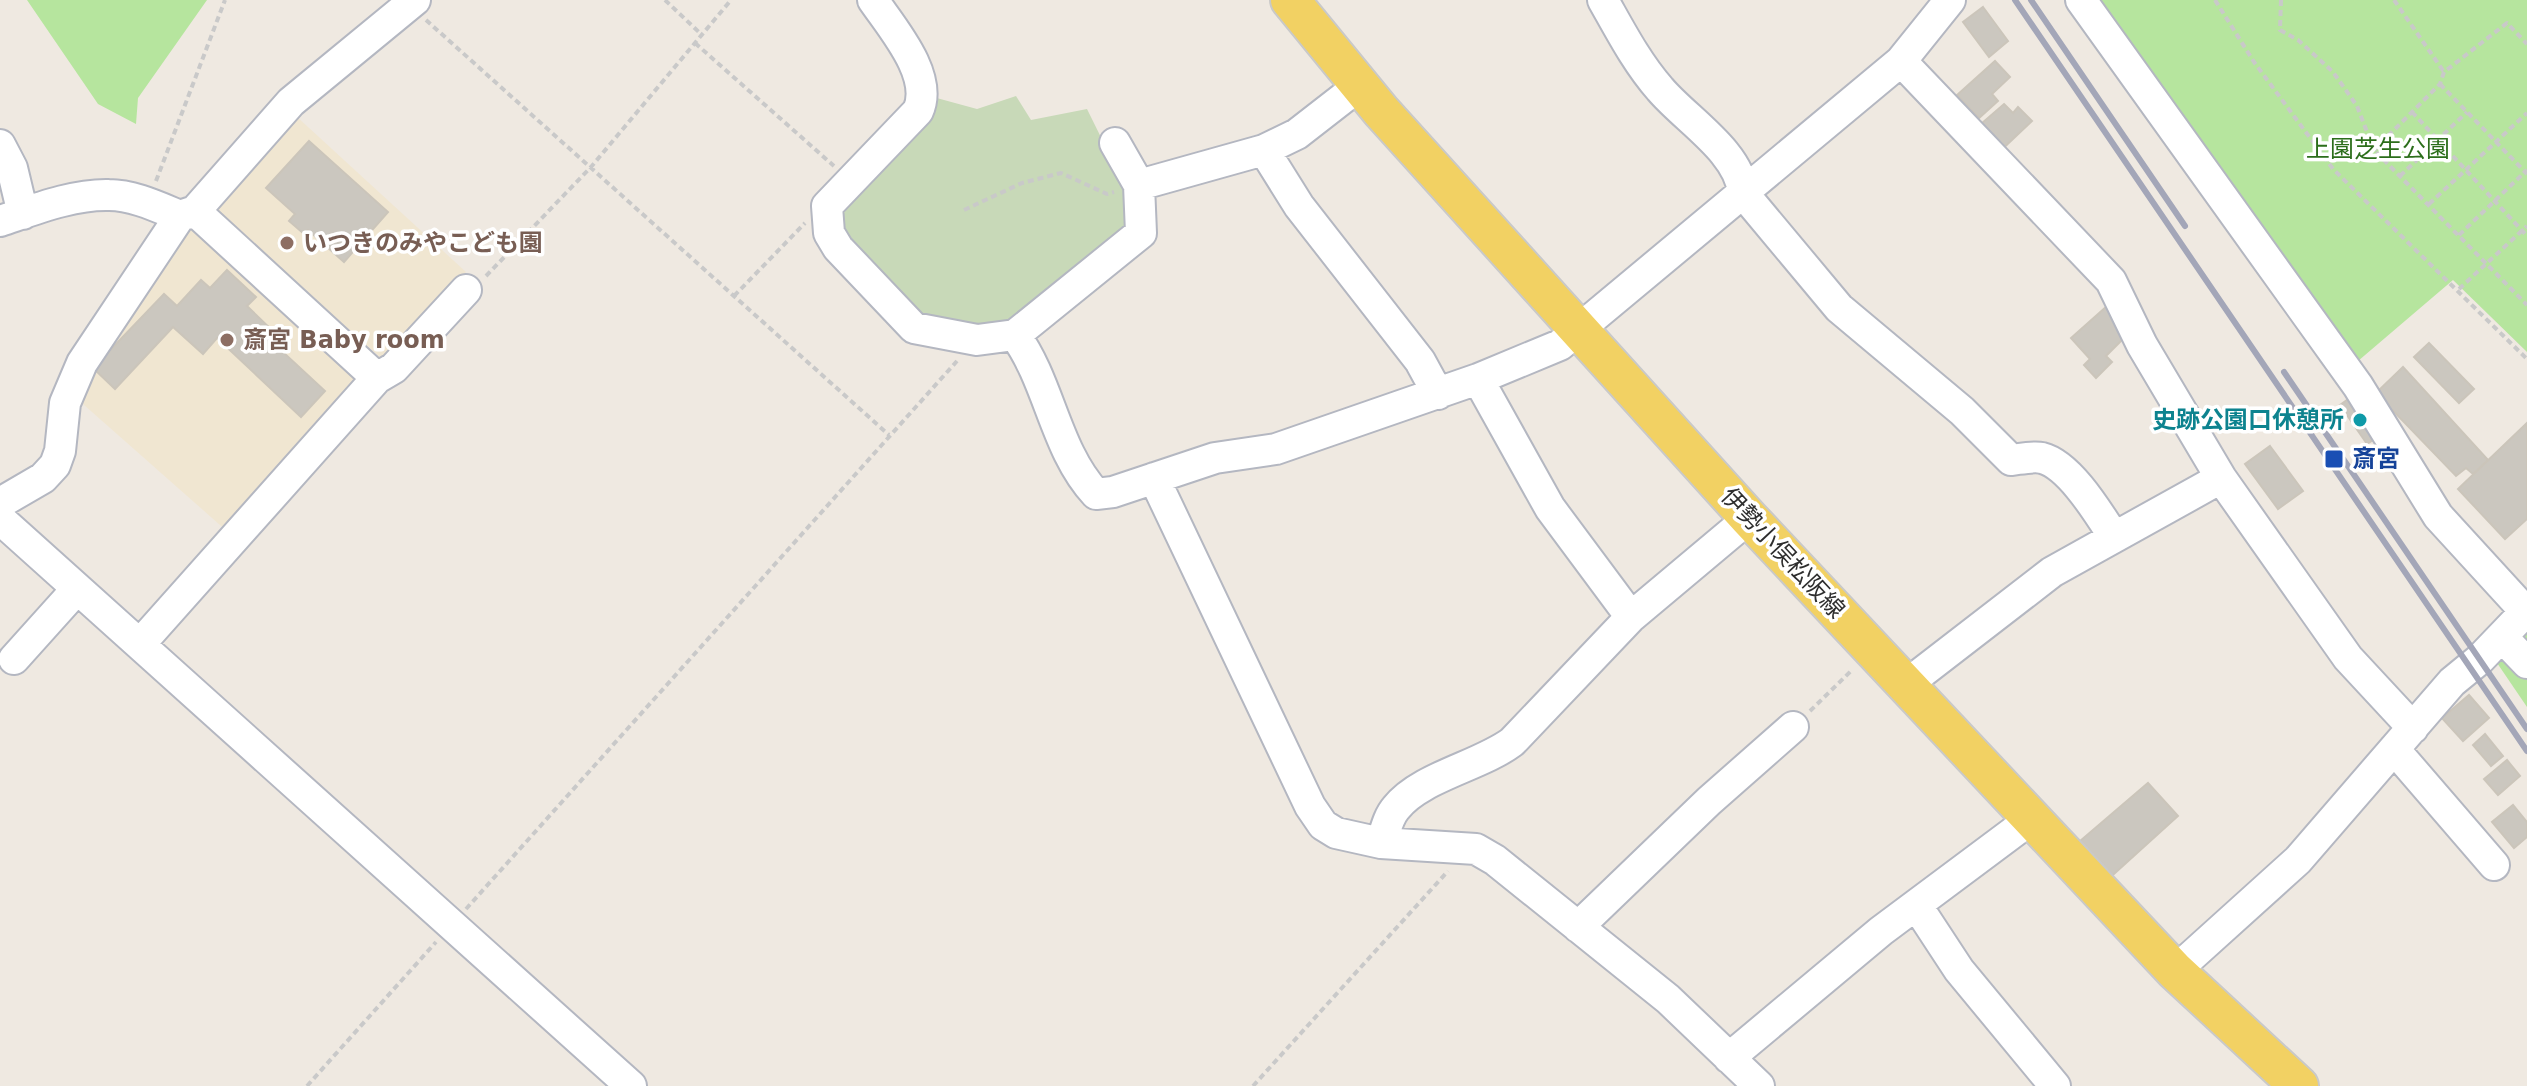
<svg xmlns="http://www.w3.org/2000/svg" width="2527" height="1086" font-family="'DejaVu Sans','Noto Sans JP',sans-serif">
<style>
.education{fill:#f0e6d1}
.green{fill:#b6e59e}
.cemetery{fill:#c8d9b8}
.building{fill:#cbc7bf;stroke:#cbc5ba;stroke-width:2}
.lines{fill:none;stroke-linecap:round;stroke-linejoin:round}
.minor-casing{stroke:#b4b7c1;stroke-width:34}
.major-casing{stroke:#c9c9c9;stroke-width:42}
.path{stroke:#c9c9c9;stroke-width:4;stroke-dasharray:6 4;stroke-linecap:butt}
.minor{stroke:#fff;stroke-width:30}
.major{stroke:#f2d163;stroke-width:38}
.rail{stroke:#a3a6b8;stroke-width:6}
.education-dot{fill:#8d6e63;stroke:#fff;stroke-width:3}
.culture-dot{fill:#0f9aa8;stroke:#fff;stroke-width:3}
.transit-dot{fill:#1a4fb4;stroke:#fff;stroke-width:3}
.labels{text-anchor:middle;stroke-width:7;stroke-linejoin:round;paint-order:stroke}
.park-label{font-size:24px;fill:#2c6e1b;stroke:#fff}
.education-label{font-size:24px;font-weight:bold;fill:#785e54;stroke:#fff;text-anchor:start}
.culture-label{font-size:24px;font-weight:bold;fill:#0d838f;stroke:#fff;text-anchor:end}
.transit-label{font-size:24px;font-weight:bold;fill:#164399;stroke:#fff;text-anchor:start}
.street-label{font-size:24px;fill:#2e2e2e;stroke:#fff}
</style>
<rect width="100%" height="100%" fill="#efe9e1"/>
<path class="education" d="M296 116 466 272 381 358 220 215 217 201Z
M187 225 363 383 229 533 75 397Z"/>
<path class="green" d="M27 0H207L138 98 136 124 98 104Z
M2093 0H2527V352L2453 280 2351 367Z
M2527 628V707L2493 657Z"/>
<path class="cemetery" d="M1016 96 1031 120 1087 109 1125 186 1128 233 1013 322 974 333 914 321 841 242 834 203 933 97 977 109Z"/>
<path class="building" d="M1983 7 2008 41 1989 57 1963 22Z
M1995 61 2010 77 1992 94 1998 101 1979 118 1957 95Z
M2004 104 2013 113 2018 107 2032 121 1996 155 1981 124Z
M309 141 388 212 344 262 308 230 304 234 289 221 295 214 266 188Z
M227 270 256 297 247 306 277 335 271 341 325 391 301 417 217 338 203 354 173 327 115 389 93 368 164 294 177 306 201 280 210 288Z
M2106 307 2129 333 2106 356 2112 362 2096 378 2084 365 2090 359 2071 338Z
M2429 343 2474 389 2459 403 2414 357Z
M2403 367 2488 460 2473 474 2466 468 2456 476 2376 393Z
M2354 395 2381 435 2367 444 2340 405Z
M2527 423V519L2505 539 2458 489Z
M2270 446 2303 491 2278 509 2245 464Z
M2469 695 2489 718 2463 741 2442 718Z
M2485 734 2503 756 2491 766 2473 745Z
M2507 760 2520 776 2498 795 2484 779Z
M2148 783 2178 816 2105 882 2073 847Z
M2513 805 2527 822V837L2514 848 2492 822Z"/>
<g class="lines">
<g class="minor-casing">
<path id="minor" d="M873 0C893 29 934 76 918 111L827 206 829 233 838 248 914 328 977 340 1015 335C1050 383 1055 450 1096 494L1113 492 1215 458 1276 449 1478 379 1560 345 1901 61 1950 0
M1603 0C1620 30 1637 63 1660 89 1685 119 1740 152 1743 193L1839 308 1962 411 2011 460C2020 459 2033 456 2042 458 2070 465 2099 514 2114 537
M2081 0 2358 386 2438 516 2525 611
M1901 61 2111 281 2142 345 2221 478 2348 658 2413 728
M0 145 12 168 23 214
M1264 150 1299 206 1420 361 1438 394
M1139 185 1264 150 1297 134 1360 85
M195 211 377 378
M0 221C33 210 73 194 109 195 133 195 158 207 180 216
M1015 335 1141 233 1139 185 1115 143
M1478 379 1550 508 1631 617
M1154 478 1310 806 1323 825 1336 833 1381 843 1476 849 1495 860 1668 999 1759 1086
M0 503 43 478 55 465 60 451 65 403 82 363 180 216 195 211 291 102 415 0
M0 519 631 1086
M2502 637 2527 663
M140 644 377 378 394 368 466 290
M14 659 76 590
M1907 684 2052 572 2221 478
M2394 749 2494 865
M1381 843C1385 832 1388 817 1396 808 1420 777 1480 766 1512 742L1631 617 1749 518
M1917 906 1959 970 2055 1086
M1578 927 1709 801 1793 727
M2175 971 2298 860 2452 682 2480 659 2527 610
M1729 1058 1881 931 2031 819"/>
</g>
<g class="major-casing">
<path id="major" d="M1290 0 1381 111 1749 518 2175 971 2299 1086"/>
</g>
<path class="path" d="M665 0 702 35
M2215 0 2254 62 2333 169 2527 359
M2281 0 2280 30 2298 40 2333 72 2357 106 2374 150 2527 305
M2394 0 2444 72
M426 20 889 435
M695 43 834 166
M2440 84 2527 174
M2412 112 2527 236
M2374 150 2440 84 2444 72 2507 23 2527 44
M2400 176 2467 112
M156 181 225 0
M2429 204 2527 113
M964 210 1022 183 1061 173 1107 194 1114 192
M2459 235 2527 170
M486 276 591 167 731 0
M2459 289 2527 226
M734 296 805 223
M1810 711 1852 670
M466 909 957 361
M307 1086 436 942
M1253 1086 1448 871"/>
<use href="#minor" class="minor"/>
<use href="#major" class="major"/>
<path class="rail" d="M2015 0 2527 751
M2031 0 2185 226
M2284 372 2527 729"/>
</g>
<g class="education-dot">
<circle cx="287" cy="243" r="8"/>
<circle cx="227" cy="340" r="8"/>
</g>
<circle class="culture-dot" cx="2360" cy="420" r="8"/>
<rect class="transit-dot" x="2324" y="449" width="20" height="20" rx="4"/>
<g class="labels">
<g class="park-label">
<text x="2378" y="157">上園芝生公園</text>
</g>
<g class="education-label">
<text x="303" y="251">いつきのみやこども園</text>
<text x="243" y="348">斎宮 Baby room</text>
</g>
<g class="culture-label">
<text x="2344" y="428">史跡公園口休憩所</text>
</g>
<g class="transit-label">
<text x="2352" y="467">斎宮</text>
</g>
<g class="street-label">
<text transform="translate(1783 553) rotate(47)" y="8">伊勢小俣松阪線</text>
</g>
</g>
</svg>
